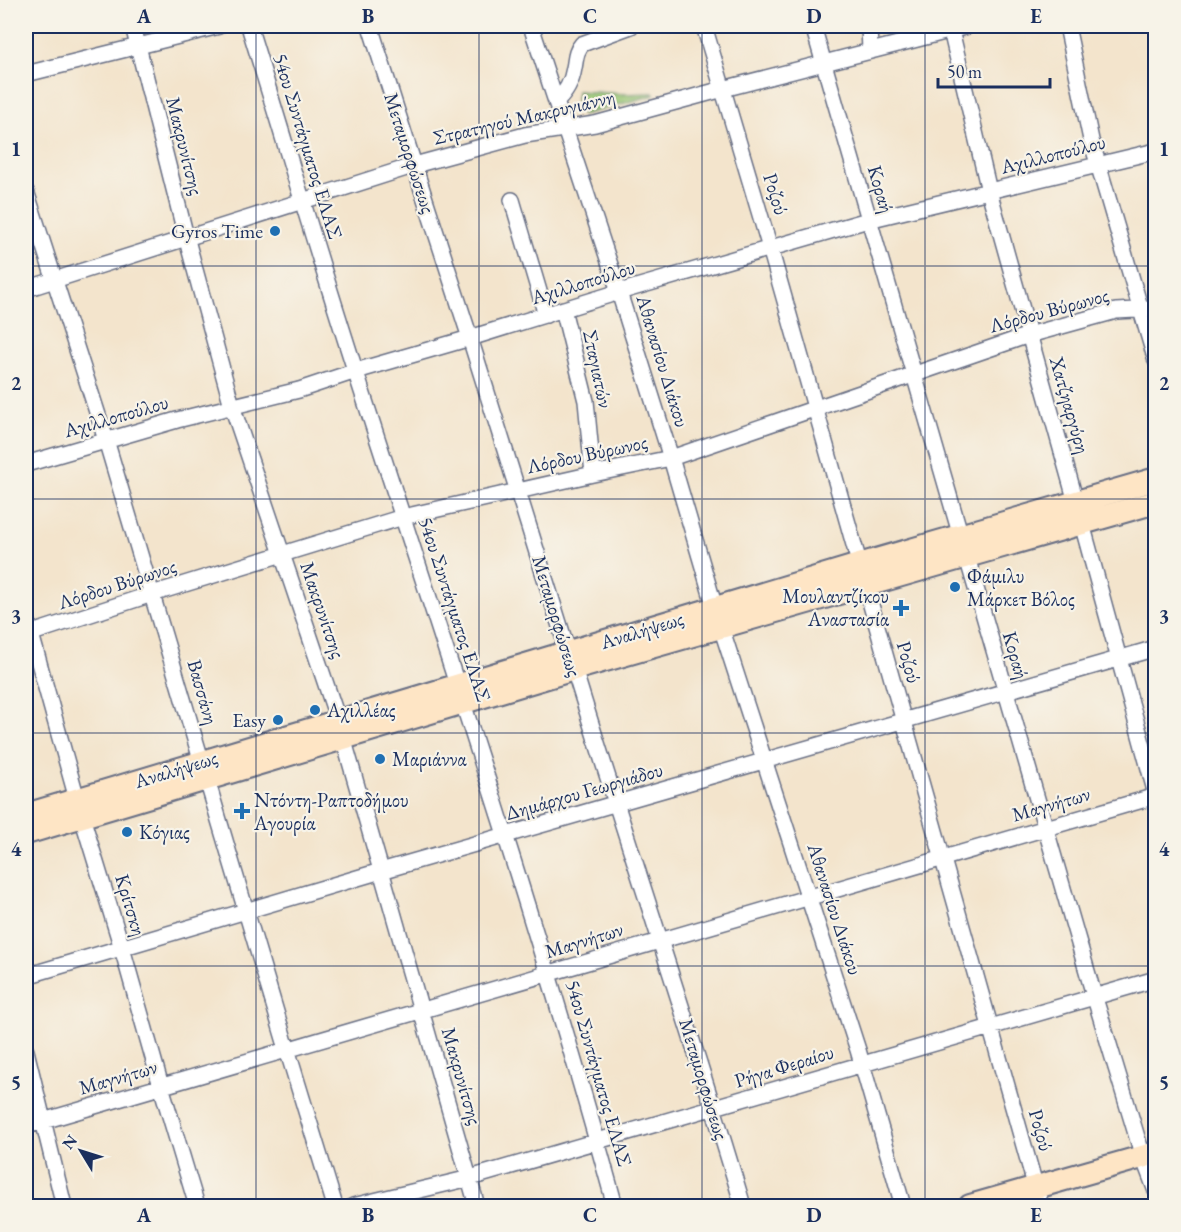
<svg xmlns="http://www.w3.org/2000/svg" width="1181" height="1232" font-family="'EB Garamond',serif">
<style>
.green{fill:#98c573;stroke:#5a7a68;stroke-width:1.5}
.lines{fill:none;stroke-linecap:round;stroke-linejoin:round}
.street-casing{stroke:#676e84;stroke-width:18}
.secondary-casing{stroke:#676e84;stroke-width:26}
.street{stroke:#fff;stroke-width:15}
.secondary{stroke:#fee5c5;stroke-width:22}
.grid{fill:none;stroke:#1b2f5e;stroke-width:1.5;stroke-opacity:0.55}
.poi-dot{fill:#1f6fb2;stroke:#f7f3e8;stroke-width:2}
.labels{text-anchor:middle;stroke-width:4.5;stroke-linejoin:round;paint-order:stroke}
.street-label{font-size:20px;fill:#1b2f5e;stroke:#f7f3e8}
.poi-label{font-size:20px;fill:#1b2f5e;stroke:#f7f3e8;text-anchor:start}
.neatline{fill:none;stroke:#1b2f5e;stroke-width:2}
.grid-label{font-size:20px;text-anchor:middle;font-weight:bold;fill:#1b2f5e}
</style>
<rect width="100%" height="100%" fill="#f7f3e8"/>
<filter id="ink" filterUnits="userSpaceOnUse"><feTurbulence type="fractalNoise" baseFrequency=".0167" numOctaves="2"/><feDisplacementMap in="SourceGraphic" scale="12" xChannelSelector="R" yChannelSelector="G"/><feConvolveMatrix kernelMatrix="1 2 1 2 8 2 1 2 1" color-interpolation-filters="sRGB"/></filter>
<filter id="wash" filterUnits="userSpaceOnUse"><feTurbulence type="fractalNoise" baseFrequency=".008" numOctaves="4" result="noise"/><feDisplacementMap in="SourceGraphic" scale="24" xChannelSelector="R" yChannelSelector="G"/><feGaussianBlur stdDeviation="1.35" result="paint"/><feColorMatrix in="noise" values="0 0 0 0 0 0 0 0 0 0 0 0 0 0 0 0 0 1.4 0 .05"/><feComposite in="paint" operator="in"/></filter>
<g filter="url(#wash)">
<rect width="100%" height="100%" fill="#f3e4cc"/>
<path class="green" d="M577 91 625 94 653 93 654 95 582 115 576 100Z"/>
</g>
<g filter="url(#ink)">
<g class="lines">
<g class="street-casing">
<path id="street" d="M133 26 184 229 232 406 338 720 477 1206
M249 26C285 142 319 259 357 376 446 652 539 927 615 1206
M370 26 414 165 470 338 568 652
M531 26 619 292 671 458 715 608
M704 26 770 248 1041 1206
M813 26 1091 985 1143 1157 1156 1191
M869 26 870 51
M950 26 989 191 1076 502 1156 794
M1067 26 1091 140 1156 361
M26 74 219 26
M556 102C566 93 572 81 574 68 576 59 575 52 582 44L631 26
M26 191 106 440 287 1049 335 1206
M512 200 546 315
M26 289 422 163 525 135 595 124 723 89 968 26
M563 309 586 401 593 474
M26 464 177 420 299 390 356 371 470 338 619 292 868 220 1156 151
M26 616 82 817 122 948 161 1086 197 1206
M721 627 858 1050 903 1206
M26 635 152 594 403 517 593 474 671 458 1029 335 1116 311 1156 309
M574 669C629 849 690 1027 743 1206
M26 976 381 871 1156 648
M26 1051 64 1206
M26 1126 1156 796
M353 1206 470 1178 1156 979"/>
</g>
<g class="secondary-casing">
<path id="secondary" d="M26 815 859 565 1156 479
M26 833 574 669 1156 502
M970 1206 1156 1153"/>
</g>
<use href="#street" class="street"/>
<use href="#secondary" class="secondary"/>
</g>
</g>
<path class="grid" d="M256 26V1206M479 26V1206M702 26V1206M925 26V1206M26 266H1156M26 499H1156M26 733H1156M26 966H1156"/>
<g class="poi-dot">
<circle cx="275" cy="231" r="6"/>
<circle cx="955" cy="587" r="6"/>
<path d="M898 599h6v6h6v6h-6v6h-6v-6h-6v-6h6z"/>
<circle cx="315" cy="710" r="6"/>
<circle cx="278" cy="720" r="6"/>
<circle cx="380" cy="759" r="6"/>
<path d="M239 802h6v6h6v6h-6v6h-6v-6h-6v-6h6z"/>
<circle cx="127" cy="832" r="6"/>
</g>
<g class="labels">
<g class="street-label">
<text transform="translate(524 117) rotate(-13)" y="7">Στρατηγού Μακρυγιάννη</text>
<text transform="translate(185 146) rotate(76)" y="7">Μακρυνίτσης</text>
<text transform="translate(308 146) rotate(73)" y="7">54ου Συντάγματος ΕΛΑΣ</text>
<text transform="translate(410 153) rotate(72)" y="7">Μεταμορφώσεως</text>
<text transform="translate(1053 154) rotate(-14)" y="7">Αχιλλοπούλου</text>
<text transform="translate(881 189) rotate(74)" y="7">Κοραή</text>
<text transform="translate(776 194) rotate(73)" y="7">Ροζού</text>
<text transform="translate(583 282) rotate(-17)" y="7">Αχιλλοπούλου</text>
<text transform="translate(1049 310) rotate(-15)" y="7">Λόρδου Βύρωνος</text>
<text transform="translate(663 361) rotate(73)" y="7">Αθανασίου Διάκου</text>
<text transform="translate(598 369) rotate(78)" y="7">Σταγιατών</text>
<text transform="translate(1070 405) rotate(74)" y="7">Χατζηαργύρη</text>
<text transform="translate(116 416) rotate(-16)" y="7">Αχιλλοπούλου</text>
<text transform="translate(587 454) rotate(-12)" y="7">Λόρδου Βύρωνος</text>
<text transform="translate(117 584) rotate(-18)" y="7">Λόρδου Βύρωνος</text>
<text transform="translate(455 609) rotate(72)" y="7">54ου Συντάγματος ΕΛΑΣ</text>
<text transform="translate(323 610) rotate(71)" y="7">Μακρυνίτσης</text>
<text transform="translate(557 616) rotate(73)" y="7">Μεταμορφώσεως</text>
<text transform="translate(642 630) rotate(-17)" y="7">Αναλήψεως</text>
<text transform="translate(1016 655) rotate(74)" y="7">Κοραή</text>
<text transform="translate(909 662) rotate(74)" y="7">Ροζού</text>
<text transform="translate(203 692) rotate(74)" y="7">Βασσάνη</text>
<text transform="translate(176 769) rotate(-17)" y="7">Αναλήψεως</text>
<text transform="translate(584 791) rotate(-16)" y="7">Δημάρχου Γεωργιάδου</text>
<text transform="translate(1051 804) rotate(-16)" y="7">Μαγνήτων</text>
<text transform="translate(131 905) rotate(73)" y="7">Κρίτσκη</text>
<text transform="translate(835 909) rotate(72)" y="7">Αθανασίου Διάκου</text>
<text transform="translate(584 940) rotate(-17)" y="7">Μαγνήτων</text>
<text transform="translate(784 1066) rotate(-17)" y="7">Ρήγα Φεραίου</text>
<text transform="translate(599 1073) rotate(74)" y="7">54ου Συντάγματος ΕΛΑΣ</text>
<text transform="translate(462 1076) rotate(74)" y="7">Μακρυνίτσης</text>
<text transform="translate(118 1077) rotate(-16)" y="7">Μαγνήτων</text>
<text transform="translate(704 1079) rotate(73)" y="7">Μεταμορφώσεως</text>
<text transform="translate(1041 1130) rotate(74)" y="7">Ροζού</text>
</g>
<g class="poi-label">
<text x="263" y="238" text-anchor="end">Gyros Time</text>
<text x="967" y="583">Φάμιλυ<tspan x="967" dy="23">Μάρκετ Βόλος</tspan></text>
<text x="889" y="603" text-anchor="end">Μουλαντζίκου<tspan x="889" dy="23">Αναστασία</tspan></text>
<text x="327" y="717">Αχιλλέας</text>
<text x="266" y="727" text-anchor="end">Easy</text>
<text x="392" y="766">Μαριάννα</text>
<text x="254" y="807">Ντόντη-Ραπτοδήμου<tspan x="254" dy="23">Αγουρία</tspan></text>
<text x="139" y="839">Κόγιας</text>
</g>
</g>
<rect width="1181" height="1232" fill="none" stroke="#f7f3e8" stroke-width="66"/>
<g transform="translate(81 1151) rotate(308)" stroke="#f7f3e8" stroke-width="4.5" paint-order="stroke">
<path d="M0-4.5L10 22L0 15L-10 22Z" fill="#1b2f5e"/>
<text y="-9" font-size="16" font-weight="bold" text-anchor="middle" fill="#1b2f5e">N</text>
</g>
<path d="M938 78v9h112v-9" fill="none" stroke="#1b2f5e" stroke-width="3"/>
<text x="947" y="78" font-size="18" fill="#1b2f5e" stroke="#f7f3e8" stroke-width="4.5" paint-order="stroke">50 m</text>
<rect x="33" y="33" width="1115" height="1166" class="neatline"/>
<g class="grid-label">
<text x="144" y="23">A</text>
<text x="368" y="23">B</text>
<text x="590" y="23">C</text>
<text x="814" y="23">D</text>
<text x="1036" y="23">E</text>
<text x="16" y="156">1</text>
<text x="1164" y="156">1</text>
<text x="16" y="390">2</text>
<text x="1164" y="390">2</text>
<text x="16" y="623">3</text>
<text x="1164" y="623">3</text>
<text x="16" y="856">4</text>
<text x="1164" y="856">4</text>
<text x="16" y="1089">5</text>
<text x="1164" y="1089">5</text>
<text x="144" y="1222">A</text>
<text x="368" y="1222">B</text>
<text x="590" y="1222">C</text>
<text x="814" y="1222">D</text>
<text x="1036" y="1222">E</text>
</g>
</svg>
